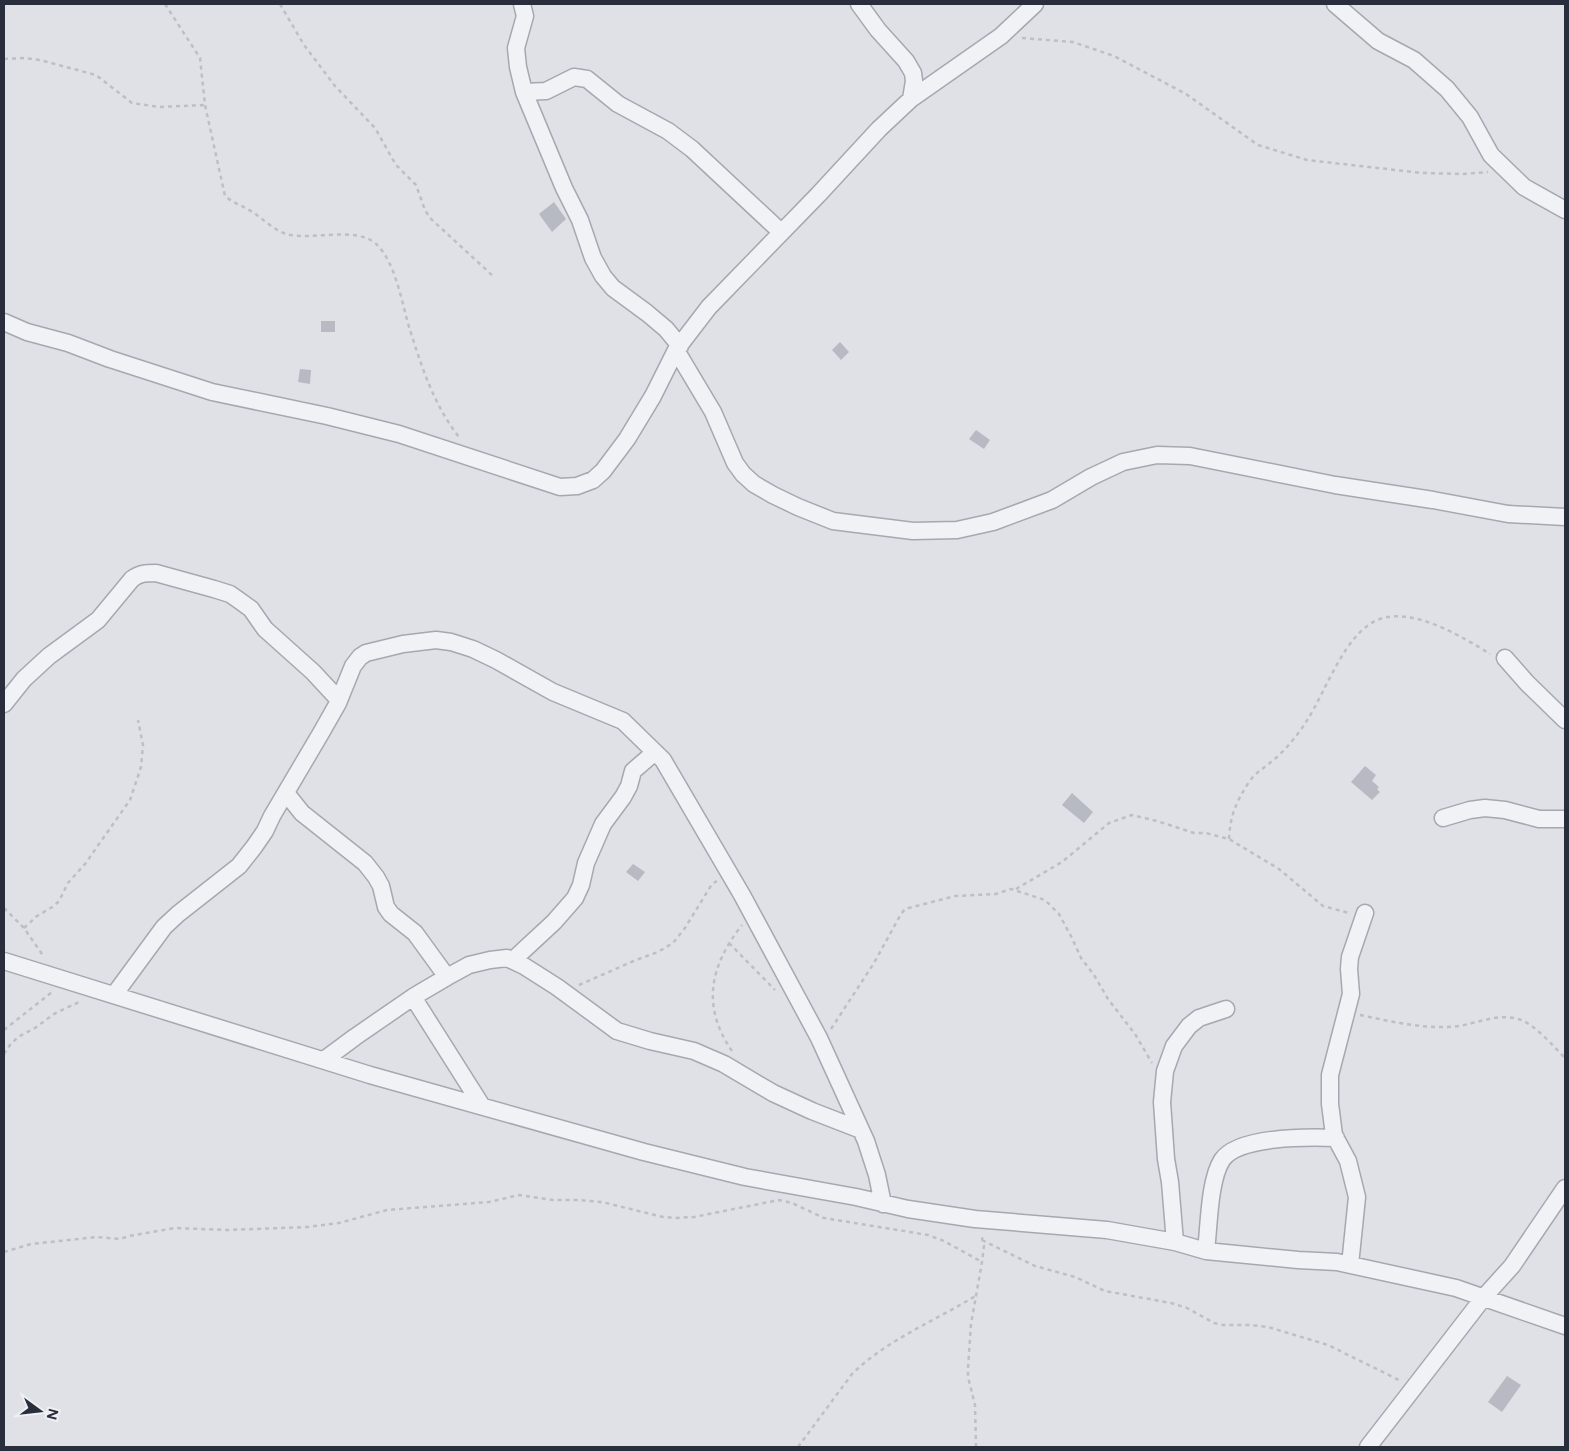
<svg xmlns="http://www.w3.org/2000/svg" width="1569" height="1451" font-family="Figtree,sans-serif">
<style>
.building{fill:#b7bac3}
.lines{fill:none;stroke-linecap:round;stroke-linejoin:round}
.minor-casing{stroke:#a5a8b1;stroke-width:19}
.path{stroke:#bdbfc6;stroke-width:2.5;stroke-dasharray:4 4;stroke-linecap:butt}
.minor{stroke:#f1f2f6;stroke-width:16}
</style>
<rect width="100%" height="100%" fill="#dfe1e7"/>
<path class="building" d="M554 202 566 219 552 232 539 214Z
M321 321H335V332H321Z
M840 342 849 352 841 360 832 350Z
M300 369 311 370 310 384 298 382Z
M976 430 990 440 984 449 969 439Z
M1365 766 1376 775 1372 781 1379 787 1377 789 1380 792 1372 800 1351 782Z
M1072 793 1093 812 1084 823 1062 805Z
M633 864 645 872 638 881 626 872Z
M1507 1376 1521 1385 1502 1412 1488 1402Z"/>
<g class="lines">
<g class="minor-casing">
<path id="minor" d="M522 4 525 16 516 48 518 67 524 92 564 188 580 220 593 258 603 276 613 288 647 313 666 329 680 346
M859 4 878 30 906 61 913 73 914 81 911 99
M1335 4 1378 41 1414 60 1447 89 1470 117 1491 155 1524 187 1565 210
M524 92 546 91 574 77 587 79 618 104 668 131 692 149 781 232
M4 322 27 332 68 343 110 359 212 392 327 416 399 434 560 487 577 486 593 480 603 471 627 439 653 396 676 350 709 307 818 195 879 129 911 99 1001 36 1035 4
M676 350 713 412 735 463 743 474 754 484 773 495 798 507 833 521 913 531 957 530 993 522 1052 500 1091 477 1123 462 1157 455 1190 456 1335 485 1433 500 1508 514 1565 517
M1505 658 1527 683 1565 720
M4 704 24 679 49 656 98 620 132 579C140 573 146 573 156 573L214 589 230 594 240 601 251 609 265 629 313 672 339 700
M286 793 302 813 365 863 376 877 381 886 386 907 391 914 415 933 447 977
M1443 818 1470 810 1485 808 1505 810 1539 819H1565
M513 960 554 922 575 898 581 885 586 863 603 824 623 797 629 786 633 771 655 752
M4 961 370 1075 644 1152 745 1177 856 1197 908 1209 975 1219 1107 1230 1175 1242 1206 1251 1298 1260 1337 1262 1456 1288 1565 1326
M114 995 164 927 178 914 239 866 254 847 265 831 272 816 321 733 338 703 353 666 360 657 366 653 403 644 436 640 451 642 473 649 496 660 553 692 623 721 663 760 742 895 819 1038 866 1141 877 1175 883 1204
M413 997 482 1106
M324 1060 355 1037 413 997 447 977 469 965 490 960 507 958 524 966 557 987 617 1031 650 1041 694 1051 724 1064 773 1093 812 1111 861 1130
M1175 1242 1170 1182 1166 1159 1162 1102 1165 1071 1174 1046 1189 1026 1199 1018 1226 1009
M1206 1251C1209 1227 1209 1180 1222 1160 1238 1136 1308 1137 1336 1138
M1350 1265 1357 1197 1348 1161 1334 1135 1330 1104V1075L1351 994 1349 969 1350 957 1365 913
M1368 1447 1484 1297 1512 1266 1565 1188"/>
</g>
<path class="path" d="M165 4 200 58 205 105 225 196C234 204 244 206 254 213 264 220 274 230 286 234 311 241 354 226 375 243 396 261 402 305 410 330 422 368 434 405 459 437
M280 4 304 45 335 86 375 128 396 165 416 185 425 210 430 218 493 276
M1022 38 1073 42 1114 56 1186 94 1258 145 1307 160 1422 173 1463 174 1488 172
M4 59 25 58 40 60 96 75 132 103 159 107 205 105
M1229 839C1230 816 1236 802 1249 782 1255 773 1263 769 1271 762 1284 752 1297 736 1306 722 1326 692 1345 631 1380 619 1413 607 1463 637 1490 654
M1016 889 1062 862 1109 823 1132 815 1157 821 1194 833H1206L1229 839 1279 869 1323 906 1349 913
M4 908 24 928 44 957
M24 928 37 916 54 906 59 901 68 883 85 864 130 800 141 767 143 745 138 720
M729 943 775 990
M579 985 636 960 658 952 673 943 685 928 712 884 717 881
M1360 1015C1389 1021 1418 1028 1447 1027 1471 1027 1495 1012 1518 1019 1534 1023 1553 1046 1565 1058
M831 1029 874 963 901 914 905 909 955 896 996 894 1011 889 1045 900 1059 914 1072 938 1081 958 1094 975 1108 999 1135 1034 1152 1063
M4 1030 52 992
M732 1051C701 1006 710 966 742 925
M4 1054 10 1045 18 1037 35 1028 54 1014 81 1001
M982 1240 1035 1266 1075 1277 1105 1291 1171 1303 1187 1308 1214 1323 1223 1325H1250L1268 1327 1328 1345 1401 1381
M4 1252 31 1244 97 1237 120 1239 129 1236 175 1228 227 1230 308 1227 339 1223 387 1210 489 1202 519 1195 553 1200H578L602 1202 663 1217 676 1218 694 1217 779 1200 792 1203 824 1218 928 1235 944 1241 982 1262
M798 1447 852 1374C888 1339 935 1321 977 1295
M976 1447 975 1405 968 1377V1368L971 1324 982 1262 984 1246 981 1234"/>
<use href="#minor" class="minor"/>
</g>
<rect width="1569" height="1451" fill="none" stroke="#292e3d" stroke-width="10"/>
<g transform="translate(40 1411) rotate(105)" stroke="#eef0f5" stroke-width="4" paint-order="stroke">
<path d="M0-4L9 19L0 12L-9 19Z" fill="#292e3d"/>
<text y="-8" font-size="14" font-weight="bold" text-anchor="middle" fill="#292e3d">N</text>
</g>
</svg>
